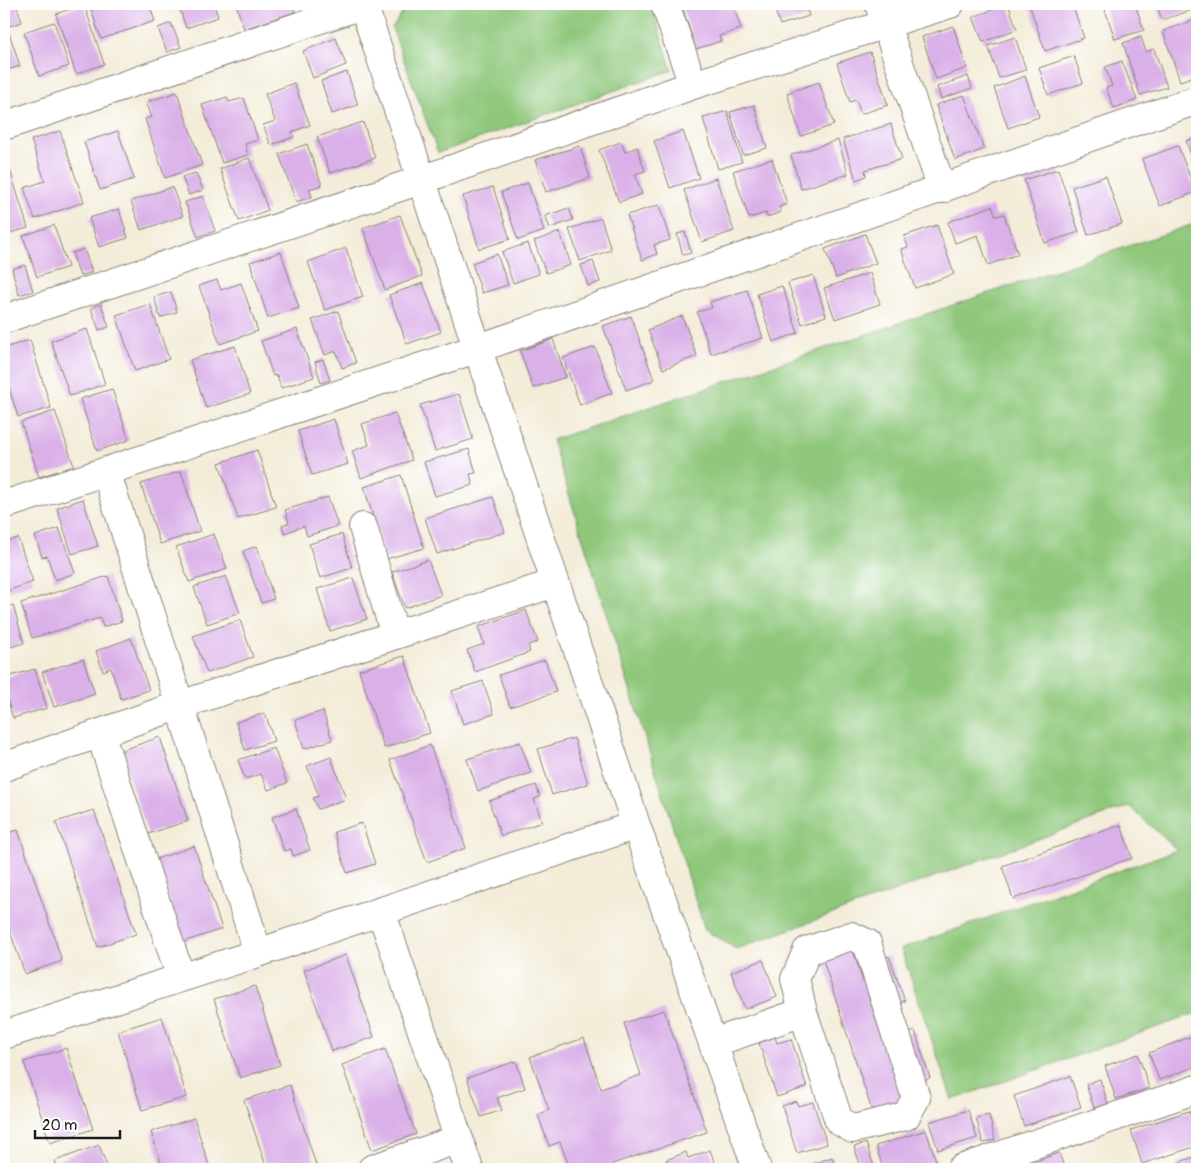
<svg xmlns="http://www.w3.org/2000/svg" width="1201" height="1173" font-family="Pangolin,sans-serif">
<style>
.green{fill:#8fc87b;stroke:#56724c}
.building{fill:#dab0e8}
.lines{fill:none;stroke-linecap:round;stroke-linejoin:round}
.minor-casing{stroke:#88847a;stroke-width:30}
.minor{stroke:#fff;stroke-width:28}
</style>
<rect width="100%" height="100%" fill="#fff"/>
<filter id="ink" filterUnits="userSpaceOnUse"><feTurbulence type="fractalNoise" baseFrequency=".02" numOctaves="2"/><feDisplacementMap in="SourceGraphic" scale="10" xChannelSelector="R" yChannelSelector="G"/><feConvolveMatrix kernelMatrix="1 2 1 2 8 2 1 2 1" color-interpolation-filters="sRGB"/></filter>
<filter id="wash" filterUnits="userSpaceOnUse"><feTurbulence type="fractalNoise" baseFrequency=".0096" numOctaves="4" result="noise"/><feDisplacementMap in="SourceGraphic" scale="20" xChannelSelector="R" yChannelSelector="G"/><feGaussianBlur stdDeviation="1.12" result="paint"/><feColorMatrix in="noise" values="0 0 0 0 0 0 0 0 0 0 0 0 0 0 0 0 0 1.4 0 .05"/><feComposite in="paint" operator="in"/></filter>
<g filter="url(#wash)">
<rect width="100%" height="100%" fill="#f3ecd8"/>
<path class="green" d="M423 4H651L672 70 438 153 392 28 404 10Z
M1197 223V1013L952 1100 901 949 1177 850 1129 806 736 949 705 930 552 440Z"/>
<g id="blocks">
<path class="building" d="M4 4H16L22 22 4 28Z
M84 4 104 64 76 74 56 14Z
M97 4H149L155 21 101 39 90 6Z
M178 4H214L218 17 186 28Z
M236 4H292L295 12 244 29Z
M693 4H733L741 29 719 36 721 41 696 49 682 7Z
M773 4H805L809 16 780 25Z
M1008 4 1017 29 983 42 973 17Z
M1029 4H1072L1084 38 1045 51Z
M1103 4H1135L1144 30 1115 39Z
M1156 4H1190L1192 10 1162 20Z
M1197 19V75L1180 81 1163 31Z
M54 22 69 66 39 76 24 32Z
M171 23 181 47 167 52 158 28Z
M953 26 967 68 936 79 922 37Z
M9 33 20 66 4 71V35Z
M1015 37 1026 70 999 78 988 46Z
M1141 37 1146 52 1154 49 1167 87 1140 95 1123 43Z
M336 38 346 65 313 78 303 51Z
M870 52 888 105 861 114 856 100 850 102 837 63Z
M1074 56 1083 83 1048 95 1039 68Z
M1122 61 1137 100 1114 108 1106 88 1112 86 1105 67Z
M347 72 358 105 332 114 321 81Z
M968 76 972 88 941 99 937 87Z
M1025 76 1039 117 1008 128 994 88Z
M819 82 834 125 801 136 787 93Z
M294 83 310 125 292 132 294 137 271 145 263 125 275 121 265 94Z
M177 92 202 165 165 178 145 119 152 117 146 102Z
M964 95 984 149 955 160 936 105Z
M227 97 229 102 244 98 258 140 245 144 248 155 222 163 202 105Z
M754 105 767 148 743 155 730 112Z
M727 111 742 162 718 169 703 118Z
M363 122 375 158 330 173 317 137Z
M891 124 902 159 865 170 866 176 856 180 843 139Z
M60 131 84 202 35 219 24 188 45 181 31 140Z
M118 131 134 179 100 190 84 142Z
M683 131 699 178 670 188 654 141Z
M1197 137V170L1186 141Z
M838 140 848 174 801 189 791 155Z
M621 142 625 152 637 147 645 171 635 174 642 194 619 202 599 150Z
M307 144 322 185 309 189 312 197 296 202 279 154Z
M580 146 590 178 546 192 535 160Z
M1178 146 1196 192 1160 206 1142 159Z
M249 158 268 210 239 221 220 169Z
M772 159 787 204 779 207 781 212 767 217 766 213 749 218 733 171Z
M1058 169 1079 232 1045 243 1024 180Z
M10 170 28 228 4 235V171Z
M196 173 203 190 189 195 182 177Z
M1106 176 1122 224 1088 235 1072 187Z
M716 178 734 231 702 242 684 190Z
M528 183 544 231 518 240 501 192Z
M172 187 183 216 141 230 131 201Z
M493 187 510 239 479 249 463 196Z
M203 196 215 231 198 237 185 202Z
M659 205 670 240 654 245 657 254 642 260 627 215Z
M992 206 996 216 1004 214 1018 254 988 265 978 235 955 243 948 222Z
M569 208 573 220 550 228 545 216Z
M119 209 128 238 99 247 89 218Z
M400 215 422 276 385 290 363 228Z
M601 218 611 250 580 261 569 229Z
M54 225 68 267 37 277 23 236Z
M937 225 954 274 915 288 901 249 908 247 904 236Z
M560 232 571 265 546 273 534 241Z
M685 232 691 253 683 255 677 234Z
M865 234 876 263 836 278 825 249Z
M528 243 539 274 513 283 502 252Z
M346 248 363 297 325 310 308 262Z
M84 249 92 272 80 276 72 253Z
M281 252 299 308 268 318 250 262Z
M497 254 508 285 482 293 472 263Z
M593 261 600 282 588 286 581 265Z
M25 265 33 291 19 295 12 269Z
M870 273 880 304 835 319 824 288Z
M813 275 826 316 802 324 788 283Z
M217 280 221 290 241 283 258 331 220 344 199 286Z
M423 283 441 332 407 344 389 295Z
M782 286 798 333 773 342 757 294Z
M747 290 763 338 711 354 697 312 712 308 710 302Z
M171 292 177 312 160 318 154 297Z
M101 304 109 327 99 330 91 308Z
M150 304 169 359 135 371 116 315Z
M338 311 356 363 342 368 336 351 325 355 312 320Z
M631 316 654 380 626 390 603 326Z
M682 316 697 356 663 369 648 330Z
M87 329 105 384 70 396 51 341Z
M297 329 314 377 281 388 277 375 273 376 261 341Z
M553 339 566 377 533 388 520 351Z
M30 340 51 408 18 417 4 372V348Z
M235 346 250 394 206 408 190 360Z
M595 347 612 393 580 405 563 358Z
M323 359 330 380 321 383 315 362Z
M112 389 129 440 97 451 80 399Z
M459 394 473 439 435 451 420 405Z
M55 411 74 466 39 477 21 422Z
M395 413 412 460 361 478 352 451 369 445 362 424Z
M334 419 348 464 312 475 298 431Z
M469 449 476 473 470 474 473 485 435 496 424 462Z
M257 450 276 507 238 519 219 463Z
M181 471 200 531 160 544 141 484Z
M401 475 424 548 386 559 364 487Z
M328 497 338 526 307 536 304 526 284 533 282 525 289 523 285 510Z
M493 497 505 532 437 554 425 518Z
M83 499 98 546 72 554 57 508Z
M59 528 75 573 55 580 47 556 42 557 35 536Z
M214 534 227 569 189 582 176 547Z
M342 534 352 568 320 578 309 544Z
M18 538 33 582 4 592V542Z
M257 546 274 599 261 603 243 551Z
M428 560 441 595 405 608 392 572Z
M108 576 122 621 103 627 100 618 32 638 21 603Z
M226 576 240 613 207 624 194 587Z
M353 578 367 619 330 631 317 589Z
M13 605 24 643 4 649V608Z
M526 610 538 642 528 645 530 652 475 672 467 650 484 644 478 627Z
M240 620 253 657 207 673 193 636Z
M131 638 149 690 121 699 111 668 103 671 96 651Z
M404 656 430 733 384 748 359 670Z
M83 659 95 694 54 707 42 672Z
M545 660 556 692 510 707 499 675Z
M35 669 47 708 13 718 4 689V678Z
M483 681 494 714 463 724 452 691Z
M323 711 332 740 304 749 295 720Z
M265 713 274 741 245 750 236 722Z
M160 737 188 821 148 834 120 751Z
M574 738 588 784 552 795 538 749Z
M520 742 531 773 478 791 467 759Z
M430 745 466 848 427 862 390 760Z
M274 748 287 783 268 790 261 774 245 779 238 760Z
M331 757 346 799 318 809 313 798 319 796 307 766Z
M536 785 540 797 534 799 542 822 501 836 489 801Z
M296 809 310 850 293 856 291 849 284 851 272 817Z
M94 810 136 934 98 947 56 822Z
M362 823 375 864 347 873 334 832Z
M1121 825 1132 858 1013 899 1002 866Z
M18 830 62 961 25 974 4 915V834Z
M194 846 222 929 183 942 156 859Z
M853 950 863 982 867 981 871 993 868 994 888 1056 892 1055 905 1104 873 1114 823 960Z
M346 955 374 1037 332 1051 304 970Z
M889 956 905 1001 896 1004 880 959Z
M763 960 777 997 745 1009 731 972Z
M255 986 280 1065 240 1078 214 999Z
M664 1010 707 1132 612 1164 614 1169H570L560 1142 549 1146 538 1115 549 1110 530 1057 584 1038 601 1089 641 1075 624 1023Z
M162 1017 187 1097 142 1110 118 1031Z
M915 1031 930 1078 921 1081 906 1034Z
M1197 1034V1066L1159 1080 1149 1053Z
M775 1037 777 1043 791 1039 807 1087 777 1097 759 1043Z
M66 1048 93 1129 50 1143 24 1062Z
M385 1049 416 1134 372 1150 342 1065Z
M1138 1054 1149 1088 1116 1099 1105 1066Z
M516 1061 525 1088 497 1098 502 1110 481 1117 467 1078Z
M1070 1076 1081 1107 1024 1126 1014 1096Z
M1100 1079 1108 1104 1094 1108 1086 1084Z
M290 1085 317 1168 267 1169 244 1100Z
M796 1101 798 1106 813 1102 827 1144 797 1153 782 1106Z
M968 1110 977 1138 938 1150 929 1122Z
M1189 1111 1197 1135V1146L1142 1164 1131 1130Z
M989 1115 995 1140 983 1143 976 1118Z
M194 1118 210 1169H163L151 1132Z
M926 1130 937 1164 920 1169H883L876 1146Z
M866 1143 875 1169H862L854 1147Z
M99 1145 108 1169H58L55 1161Z
M710 1150 717 1169H670L666 1160 686 1152 688 1158Z
M1059 1153 1065 1169H1012Z
M1197 1156V1169H1179L1177 1163Z
M832 1157 836 1169H798Z"/>
</g>
</g>
<g filter="url(#ink)">
<use href="#blocks" fill-opacity="0" stroke="#88847a" stroke-width="1"/>
<g class="lines">
<g class="minor-casing">
<path id="minor" d="M363 4 636 825 757 1169
M665 4 693 85
M879 4 942 189
M4 126 365 4
M4 319 421 180 693 85 950 4
M106 471 258 953
M4 505 476 349 1197 100
M363 527 395 635
M100 733 181 978
M4 767 180 705 555 583
M381 911 469 1169
M851 936 867 943 916 1098 906 1116 853 1129 839 1121 803 1012 795 979 807 951Z
M4 1035 258 953 636 825
M713 1043 803 1012
M372 1169 459 1139
M961 1169 1197 1089"/>
</g>
<use href="#minor" class="minor"/>
</g>
</g>
<rect width="1201" height="1173" fill="none" stroke="#fff" stroke-width="20"/>
<path d="M35 1130v8h85v-8" fill="none" stroke="#1c1c1c" stroke-width="2.5"/>
<text x="42" y="1130" font-size="15" fill="#1c1c1c" stroke="#ffffff" stroke-width="4" paint-order="stroke">20 m</text>
</svg>
